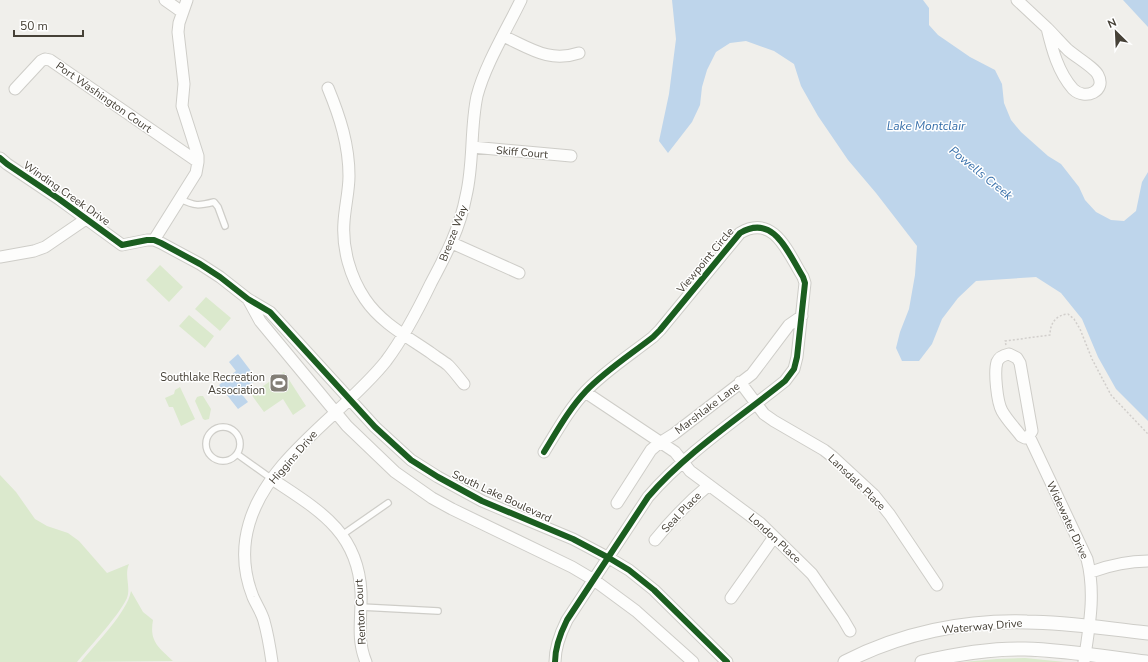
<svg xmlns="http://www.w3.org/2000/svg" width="1148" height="662" font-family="'Nunito Sans',sans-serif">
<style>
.green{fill:#dbe9cd}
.water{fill:#bed5eb}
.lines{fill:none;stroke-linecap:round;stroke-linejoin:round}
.service-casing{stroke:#cecdc8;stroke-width:8}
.minor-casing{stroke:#cecdc8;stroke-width:13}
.tertiary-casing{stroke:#cecdc8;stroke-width:15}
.path{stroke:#d1cecb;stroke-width:1.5;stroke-dasharray:2 2;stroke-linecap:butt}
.service{stroke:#fdfdfc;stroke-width:5.5}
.minor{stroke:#fdfdfc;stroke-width:11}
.tertiary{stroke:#fdfdfc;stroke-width:13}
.cycleway-casing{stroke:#fff;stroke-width:8}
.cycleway{stroke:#1b5e20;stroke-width:6}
.labels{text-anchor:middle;stroke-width:3;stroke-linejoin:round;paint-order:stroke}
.street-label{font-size:11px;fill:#464137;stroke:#fff}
.poi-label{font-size:11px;fill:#464137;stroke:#fff;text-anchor:end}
.water-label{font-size:12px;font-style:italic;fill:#3870aa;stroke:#fff}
</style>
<rect width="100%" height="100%" fill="#f0efeb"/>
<path class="green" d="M160 265 183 287 169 302 146 280Z
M206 297 231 318 220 331 195 309Z
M189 315 214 336 205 348 179 326Z
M284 372 306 406 293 415 283 399 264 412 251 394Z
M180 387 195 419 181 426 173 407H169L165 398 174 394 175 390Z
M200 396H203L211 409 209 419 205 420 203 419 195 401 197 397Z
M0 475 16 492 35 519 47 526 68 533 79 541 107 573 129 564C124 575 131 587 127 598 118 617 91 645 77 662H0Z
M131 591 143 612 153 620C149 642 159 647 173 661L81 662C95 644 127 613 131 591Z
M1025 658 1065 662H963L997 659Z"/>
<path class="water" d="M672 0H923L929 8V25L938 35 970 57 995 70 1002 84 1004 103 1011 120 1021 132 1048 156 1061 164 1079 187 1085 200 1096 212 1111 220 1124 221 1136 211 1142 182 1148 172V421L1116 389 1098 357 1082 319 1061 293 1036 277 976 281 958 298 942 319 932 344 919 361H902L896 348 900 332 909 309 915 275 917 246 876 193 848 160 818 116 801 86 794 64 774 51 746 41 730 43 716 52 707 70 702 87 700 105 692 122 668 153 659 141 669 94 676 39Z
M1123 0H1148V27Z
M238 354 257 379 240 392 248 402 238 409 219 385 236 371 229 362Z"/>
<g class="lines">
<g class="service-casing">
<path id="service" d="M180 199C195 206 198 206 214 202L218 207 225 226
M206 444a17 17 0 1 1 34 0a17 17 0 1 1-34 0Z
M237 454 272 479
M342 535 388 503
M361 607 438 611"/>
</g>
<g class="minor-casing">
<path id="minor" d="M165 0 182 12
M1017 0 1047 28
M1047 28C1054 35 1061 43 1068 50 1076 57 1095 68 1098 75 1107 91 1085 101 1073 89 1058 72 1052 49 1047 28Z
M503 36C530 48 549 63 579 53
M328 88C340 117 349 145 349 176 349 191 345 206 344 222 342 248 350 277 365 299 381 323 408 337 431 353 436 357 443 361 448 365 454 371 459 378 464 384
M15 89 41 61 45 59 50 60 198 162
M472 147 571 156
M0 158 7 164 59 199 122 245 147 240H154L161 243 200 264 220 277 248 299 270 312 375 427 411 460 438 477 482 501 573 539 609 558 629 570 654 590 727 662
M154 240 196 173 198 162V156L182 106 184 84 178 32 179 23 187 0
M452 243 519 273
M0 257 34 251 45 247 86 219
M248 299 260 321 347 426 395 472 432 498 452 509 572 567 594 580 636 611 693 662
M1009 354 1017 358 1020 363 1032 431 1029 436 1025 438 1021 436C1015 428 1007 420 1002 411 997 402 994 372 997 362 999 357 1004 355 1009 354Z
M740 382 764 414 774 421 824 450 833 457 874 495 890 515 937 585
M585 392 675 452 690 471 760 523 812 574 843 619 850 631
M1029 436 1087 559C1096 594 1089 627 1084 662
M544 452C557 431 569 409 586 391 605 371 630 355 653 337L660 330 740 233C774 213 788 253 803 277L805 283 797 357 794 369 785 381C739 418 686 453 648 497L567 620C560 634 555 647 555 662
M272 479C317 509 358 531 361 592 362 617 356 638 366 662
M617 503 651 450 658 444 674 434 752 374 789 325 802 316
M655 540C673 518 687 503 709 485
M1091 572C1110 565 1127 561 1148 561
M731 598 774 537
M272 662C270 648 268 635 264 621 262 613 257 606 253 597 244 574 242 548 249 524 268 457 345 413 386 361 404 337 418 310 431 283 446 255 460 228 466 196 474 163 470 129 477 96 485 65 507 29 521 0"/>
</g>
<g class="tertiary-casing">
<path id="tertiary" d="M845 662C901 633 965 620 1027 622 1068 622 1108 629 1148 633
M922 662C956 654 990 648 1025 649 1065 650 1106 657 1146 662"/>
</g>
<path class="path" d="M1006 345 1005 341 1050 335C1050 323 1056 315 1068 314L1074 319 1080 329 1092 359 1111 395 1148 434"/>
<use href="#service" class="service"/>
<use href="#minor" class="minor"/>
<use href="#tertiary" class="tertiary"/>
<g class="cycleway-casing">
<path id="cycleway" d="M0 158 7 164 59 199 122 245 147 240H154L161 243 200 264 220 277 248 299 270 312 375 427 411 460 438 477 482 501 573 539 609 558 629 570 654 590 727 662
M544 452C557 431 569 409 586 391 605 371 630 355 653 337L660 330 740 233C774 213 788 253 803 277L805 283 797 357 794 369 785 381C739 418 686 453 648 497L567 620C560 634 555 647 555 662"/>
</g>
<use href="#cycleway" class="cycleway"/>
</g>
<defs>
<g id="stadium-square" transform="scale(1)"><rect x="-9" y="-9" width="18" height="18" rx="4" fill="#827e76" stroke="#fff"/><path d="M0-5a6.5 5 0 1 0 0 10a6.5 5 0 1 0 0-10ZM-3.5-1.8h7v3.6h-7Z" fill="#fff"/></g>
</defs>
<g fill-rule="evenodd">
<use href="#stadium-square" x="279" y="383"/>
</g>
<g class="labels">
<g class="street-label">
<text transform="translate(104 97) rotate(35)" y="4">Port Washington Court</text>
<text transform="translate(522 152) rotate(5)" y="4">Skiff Court</text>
<text transform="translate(67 193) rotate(35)" y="4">Winding Creek Drive</text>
<text transform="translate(453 233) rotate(-69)" y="4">Breeze Way</text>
<text transform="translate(705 260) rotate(-50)" y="4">Viewpoint Circle</text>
<text transform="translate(707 408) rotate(-37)" y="4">Marshlake Lane</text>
<text transform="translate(293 457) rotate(-49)" y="4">Higgins Drive</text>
<text transform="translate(857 482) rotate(44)" y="4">Lansdale Place</text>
<text transform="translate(502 496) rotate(25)" y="4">South Lake Boulevard</text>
<text transform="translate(681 512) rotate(-46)" y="4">Seal Place</text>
<text transform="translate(1068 520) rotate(65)" y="4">Widewater Drive</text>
<text transform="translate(775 538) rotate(43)" y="4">London Place</text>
<text transform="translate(360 612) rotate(-93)" y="4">Renton Court</text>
<text transform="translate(982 626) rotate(-5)" y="4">Waterway Drive</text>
</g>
<g class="poi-label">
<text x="265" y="381">Southlake Recreation<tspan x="265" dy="13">Association</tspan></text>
</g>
<g class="water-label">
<text x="926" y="130">Lake Montclair</text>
<text transform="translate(981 173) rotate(39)" y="4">Powells Creek</text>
</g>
</g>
<g transform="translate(1116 32) rotate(336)" stroke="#ffffff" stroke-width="3" paint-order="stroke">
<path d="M0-3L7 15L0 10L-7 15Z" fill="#464137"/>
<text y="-6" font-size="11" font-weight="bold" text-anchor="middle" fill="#464137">N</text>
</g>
<path d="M14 30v6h69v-6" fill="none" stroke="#464137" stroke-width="2"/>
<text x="20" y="30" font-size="12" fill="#464137" stroke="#ffffff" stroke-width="3" paint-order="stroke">50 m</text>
</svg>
